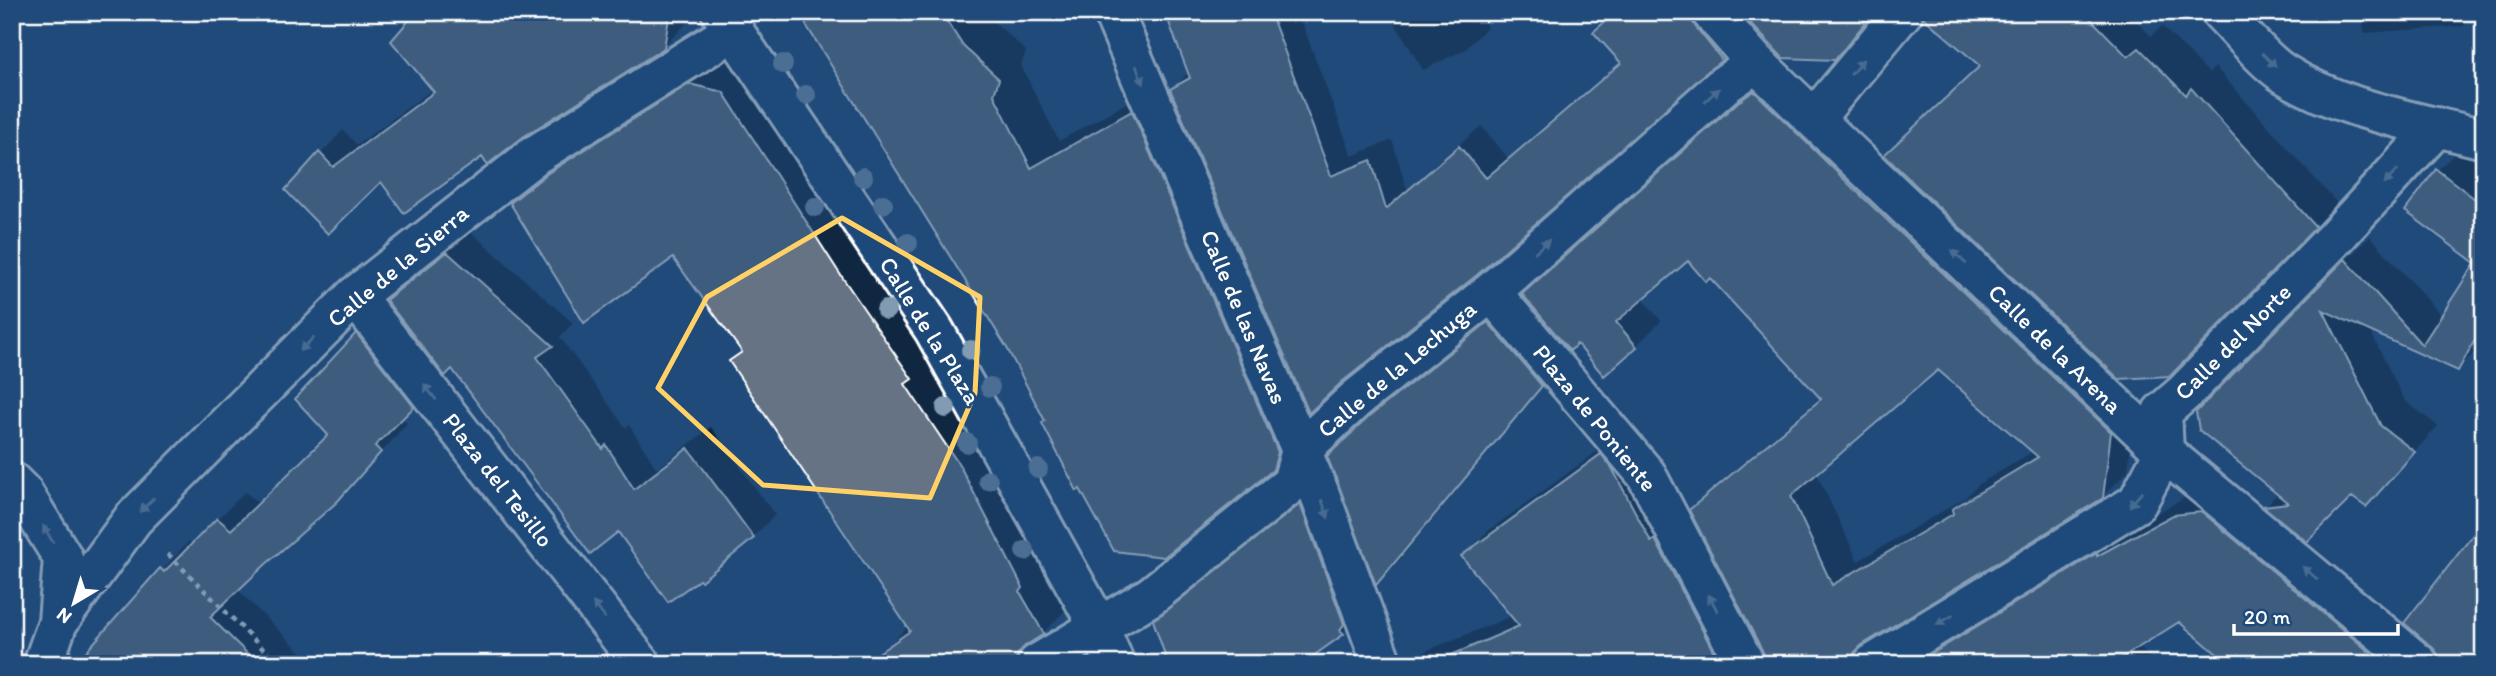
<svg xmlns="http://www.w3.org/2000/svg" width="2496" height="676" font-family="Itim,sans-serif">
<style>
.shadow{fill:#0007;fill-rule:evenodd}
.building{fill:#657384;stroke:#fff;stroke-width:2;fill-rule:evenodd}
.lines{fill:none;stroke-linecap:round;stroke-linejoin:round}
.minor-casing{stroke:#fff;stroke-width:44}
.path{stroke:#fff;stroke-width:4.5;stroke-dasharray:5 5;stroke-linecap:butt}
.minor{stroke:#1f4a7a;stroke-width:38}
.tree{fill:#819bb3}
.oneway{fill:#7992af}
.marked{fill:none;stroke:#ffd166;stroke-width:5;stroke-linejoin:round}
.labels{text-anchor:middle;stroke-width:5;stroke-linejoin:round;paint-order:stroke}
.street-label{font-size:24px;fill:#fff;stroke:#1f4a7a}
</style>
<rect width="100%" height="100%" fill="#1f4a7a"/>
<filter id="ink" filterUnits="userSpaceOnUse"><feTurbulence type="fractalNoise" baseFrequency=".0143" numOctaves="2"/><feDisplacementMap in="SourceGraphic" scale="14" xChannelSelector="R" yChannelSelector="G"/><feConvolveMatrix kernelMatrix="1 2 1 2 8 2 1 2 1" color-interpolation-filters="sRGB"/></filter>
<g filter="url(#ink)">
<path class="shadow" d="M419 12H688L687 23 663 47 482 154 381 179 287 190 343 130 357 145 433 89Z
M800 12H987L991 19 1026 51 1021 66 1059 141 1160 84 1300 441 1272 469 1047 421 975 291Z
M1168 12H1298L1352 156 1392 140 1407 189 1481 126 1508 158 1557 117 1622 61 1595 33 1615 12H1710L1737 40 1476 274 1172 89 1189 72Z
M1388 12H1480L1487 27 1466 49 1423 70Z
M1758 12H1876L1834 58Z
M1926 12H2128L2151 36 2162 26 2209 73 2215 67 2337 203 2192 351 1982 66Z
M2362 12H2477L2464 26 2364 33Z
M719 56 751 64 866 242 1071 605 1044 632 1046 646 1106 638 1115 664H871L909 625 731 361 743 349 674 255 512 203 541 174Z
M1765 77 2135 406 2128 471 2102 497 1877 634 1879 649 2121 532 2200 490 2431 656 2441 661 2484 664H2231L2179 620 2139 645 2154 664H1394L1403 660 1417 659 1428 650 1512 616 1463 556 1488 531 1627 430 1759 658 1767 660 1692 510 1717 485 1821 397 1710 276 1689 259 1642 298 1661 321 1636 346 1577 342 1524 294 1549 269ZM1938 368 2034 451 1979 484 1965 498 1858 561 1816 472Z
M2462 146 2484 163V342L2458 369 2369 329 2405 401 2438 426 2365 505 2352 494 2307 540 2266 506 2278 493 2198 412 2370 236 2442 316 2477 262 2437 171Z
M470 231 573 323 560 337 626 428 629 425 657 469 711 427 775 515 753 537 618 530 388 301 410 279Z
M1507 305 1559 366 1395 565 1377 582 1348 437 1391 397Z
M384 307 440 378 401 417 407 423 364 473 335 501 237 589 313 664H94L87 653 189 541 192 545 245 492 260 504 330 435 298 399Z
M1332 475 1374 601 1343 632 1299 664 1155 621 1187 589Z"/>
<path class="building" d="M416 12H670L664 48 523 137 487 165 482 157 404 213 381 182 328 234 285 190 319 152 333 167 434 92 391 41Z
M798 12H941L963 46 999 79 994 95 1031 168 1132 111 1278 452 1273 470 1164 557 1114 551 1080 489 1077 491 1042 423 1045 421 1007 348Z
M1165 12H1270L1331 176 1371 160 1386 209 1459 146 1486 178 1533 138 1621 63 1593 32 1616 12H1690L1695 26 1722 60 1477 275 1342 382 1309 413 1170 89 1190 78Z
M1740 12H1874L1835 60 1783 58Z
M1924 12H2084L2128 57 2139 48 2186 95 2191 88 2316 227 2170 376 2119 379 1884 155 1980 66 1924 18Z
M689 84 723 92 838 271 912 379 905 384 960 466 1023 588 1020 592 1044 634 1025 646 1018 654 1015 664H863L910 631 729 361 742 352 673 258 584 323 510 203 548 173Z
M1754 91 1851 186 2111 432 2103 498 1862 645 1854 653 1851 664H1767L1764 654 1689 510 1821 399 1710 278 1706 282 1688 261 1616 322 1637 347 1604 376 1577 344 1570 351 1522 294 1738 102ZM1938 370 2038 457 1952 509 1953 514 1832 585 1791 496Z
M2436 169 2484 206V323L2458 371 2323 310 2381 426 2415 452 2366 507 2352 497 2307 542 2263 506 2288 503 2199 430 2196 412 2345 259 2422 345 2475 263 2405 211Z
M447 252 553 346 537 357 603 449 606 445 634 489 688 448 754 538 701 581 699 580 668 602 618 532 590 554 452 369 445 376 386 300Z
M1488 322 1542 386 1376 585 1327 456 1370 416Z
M356 333 414 407 375 446 381 452 337 502 265 565 210 617 258 664H75L160 568 164 572 217 518 231 530 328 435 295 399Z
M1601 454 1612 468 1651 542 1655 539 1720 664H1431L1519 626 1461 556Z
M1300 504 1344 624 1340 630 1344 634 1302 664H1168L1153 620Z
M2202 512 2384 664H2229L2179 622 2112 664H1915L2097 553V556L2173 515Z
M2484 521V664H2440L2439 656 2433 648 2404 623Z"/>
<g class="lines">
<g class="minor-casing">
<path id="minor" d="M721 12 934 330 1099 627 1115 664
M1113 12 1319 492 1382 664
M1711 12 1756 63 1814 119 2164 452 2419 664
M2221 12C2239 30 2263 60 2283 73 2342 111 2417 121 2484 139
M1814 119 1903 12
M1491 292 1646 474 1745 664
M355 296 641 664
M12 482 23 493 63 558 58 622 43 664
M58 622 133 519 355 296 535 155 733 31
M1037 664 1151 596 1292 483 1301 450 1356 399 1491 292 1724 85 1756 63
M1873 664 2137 503 2164 452 2162 412 2185 392 2332 241 2437 127"/>
</g>
<path class="path" d="M168 554 278 664"/>
<use href="#minor" class="minor"/>
</g>
<g class="tree">
<circle cx="783" cy="64" r="10"/>
<circle cx="806" cy="95" r="10"/>
<circle cx="863" cy="177" r="10"/>
<circle cx="883" cy="204" r="10"/>
<circle cx="815" cy="207" r="10"/>
<circle cx="908" cy="243" r="10"/>
<circle cx="886" cy="310" r="10"/>
<circle cx="971" cy="350" r="10"/>
<circle cx="990" cy="387" r="10"/>
<circle cx="946" cy="408" r="10"/>
<circle cx="967" cy="443" r="10"/>
<circle cx="1038" cy="469" r="10"/>
<circle cx="988" cy="480" r="10"/>
<circle cx="1025" cy="551" r="10"/>
</g>
<defs><path id="oneway-solid" d="M-6-.8H1V-3.2L6.5 0L1 3.2V.8H-6Z" transform="scale(1.75)"/></defs>
<g class="oneway">
<use href="#oneway-solid" transform="translate(2269 60) rotate(45)"/>
<use href="#oneway-solid" transform="translate(1857 67) rotate(-50)"/>
<use href="#oneway-solid" transform="translate(1140 75) rotate(67)"/>
<use href="#oneway-solid" transform="translate(1712 95) rotate(-42)"/>
<use href="#oneway-solid" transform="translate(2391 177) rotate(132)"/>
<use href="#oneway-solid" transform="translate(1542 246) rotate(-42)"/>
<use href="#oneway-solid" transform="translate(1959 257) rotate(-136)"/>
<use href="#oneway-solid" transform="translate(307 344) rotate(135)"/>
<use href="#oneway-solid" transform="translate(430 392) rotate(-128)"/>
<use href="#oneway-solid" transform="translate(2136 499) rotate(130)"/>
<use href="#oneway-solid" transform="translate(147 505) rotate(135)"/>
<use href="#oneway-solid" transform="translate(1325 509) rotate(70)"/>
<use href="#oneway-solid" transform="translate(48 534) rotate(-121)"/>
<use href="#oneway-solid" transform="translate(2310 573) rotate(-140)"/>
<use href="#oneway-solid" transform="translate(1713 603) rotate(-118)"/>
<use href="#oneway-solid" transform="translate(599 610) rotate(-128)"/>
<use href="#oneway-solid" transform="translate(1945 620) rotate(149)"/>
</g>
</g>
<path d="M0 0H2496V676H0ZM842 218 980 297 975 393 930 498 763 485 658 388 707 297Z" fill="#1f4a7a" fill-opacity=".55" fill-rule="evenodd"/>
<path class="marked" d="M842 218 980 297 975 393 930 498 763 485 658 388 707 297Z"/>
<g class="labels">
<g class="street-label">
<text transform="translate(398 266) rotate(-40)" y="8">Calle de la Sierra</text>
<text transform="translate(1244 317) rotate(67)" y="8">Calle de las Navas</text>
<text transform="translate(930 331) rotate(58)" y="8">Calle de la Plaza</text>
<text transform="translate(2233 342) rotate(-45)" y="8">Calle del Norte</text>
<text transform="translate(2055 349) rotate(44)" y="8">Calle de la Arena</text>
<text transform="translate(1397 369) rotate(-40)" y="8">Calle de la Lechuga</text>
<text transform="translate(1595 418) rotate(51)" y="8">Plaza de Poniente</text>
<text transform="translate(498 480) rotate(52)" y="8">Plaza del Tesillo</text>
</g>
</g>
<rect width="2496" height="676" fill="none" stroke="#1f4a7a" stroke-width="42"/>
<rect x="21" y="21" width="2454" height="634" fill="none" stroke="#fff" stroke-width="2.5" filter="url(#ink)"/>
<g transform="translate(74 603) rotate(218)" stroke="#1f4a7a" stroke-width="5" paint-order="stroke">
<path d="M0-5L12 26L0 18L-12 26Z" fill="#ffffff"/>
<text y="-10" font-size="19" font-weight="bold" text-anchor="middle" fill="#ffffff">N</text>
</g>
<path d="M2234 624v10h164v-10" fill="none" stroke="#ffffff" stroke-width="3.5"/>
<text x="2244" y="624" font-size="21" fill="#ffffff" stroke="#1f4a7a" stroke-width="5" paint-order="stroke">20 m</text>
</svg>
